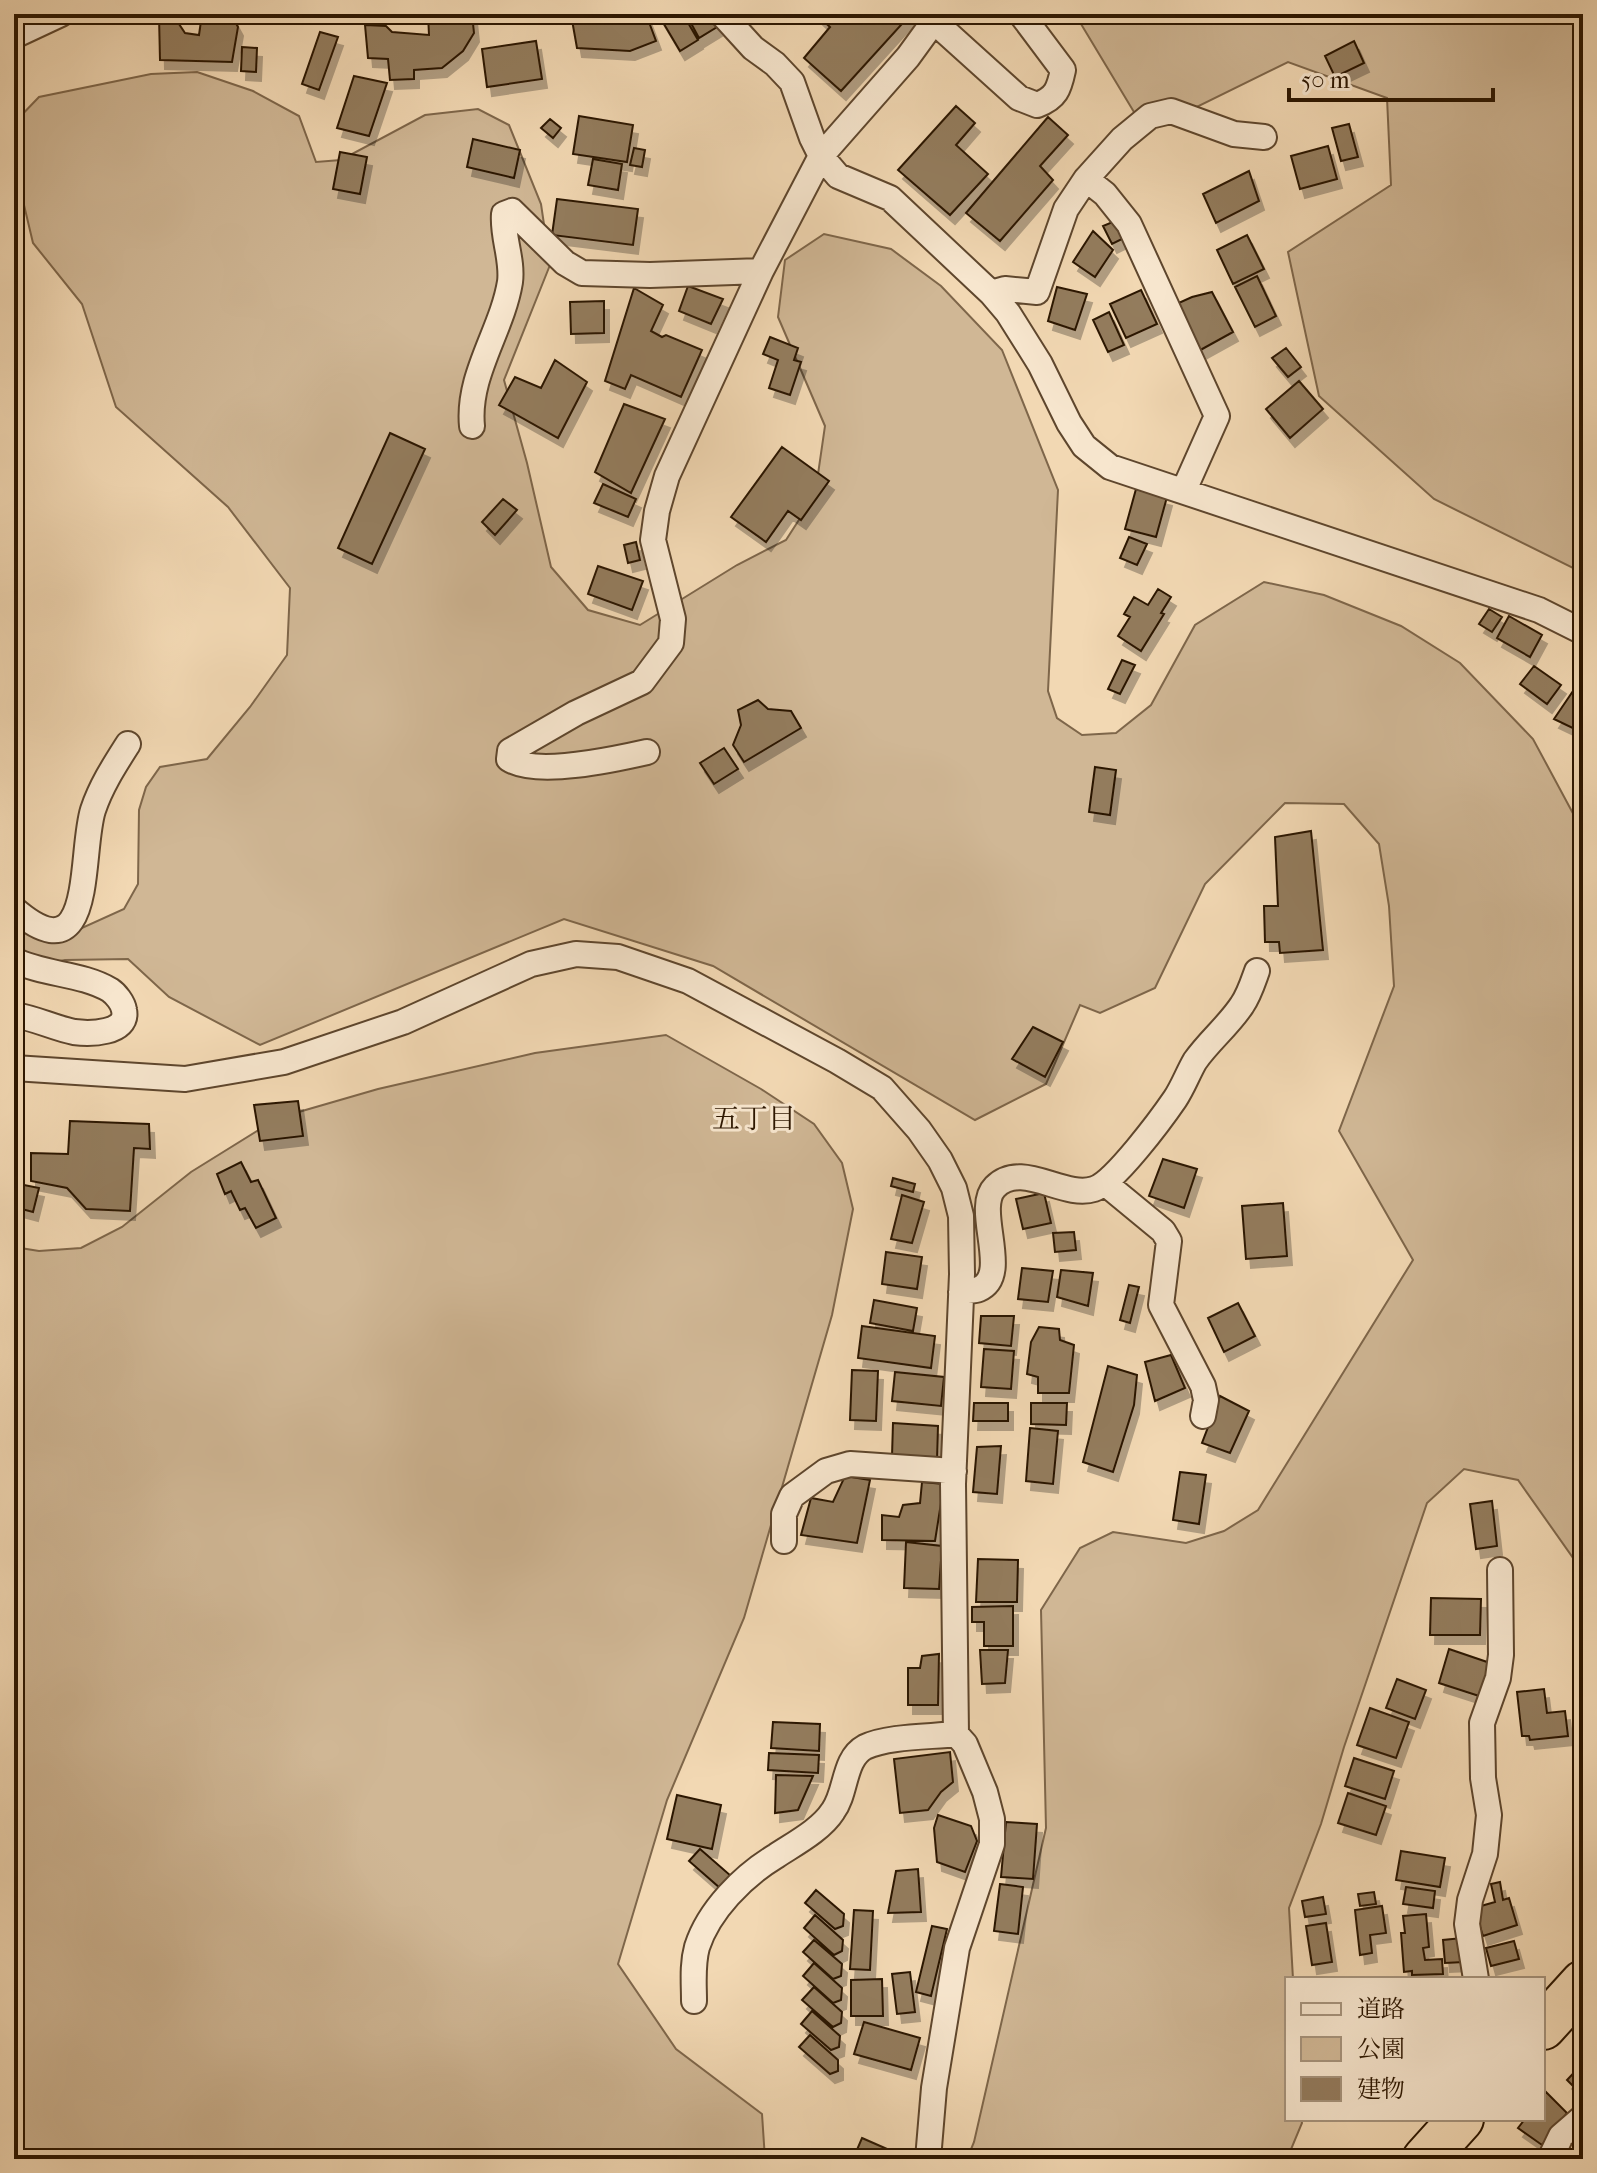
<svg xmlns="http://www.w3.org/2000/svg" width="1597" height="2173" font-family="'IM FELL French Canon','Noto Serif JP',serif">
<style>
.green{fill:#d0b795;stroke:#7e664a;stroke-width:2}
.building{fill:#937b5d;stroke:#2c1600;stroke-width:2;filter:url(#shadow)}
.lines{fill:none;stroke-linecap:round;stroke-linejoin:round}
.street-casing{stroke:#5e462d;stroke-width:28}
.highway-casing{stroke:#2c1600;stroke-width:48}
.street{stroke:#f7e6ce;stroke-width:24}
.highway{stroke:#f2d8b3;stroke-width:44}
.labels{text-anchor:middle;stroke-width:6;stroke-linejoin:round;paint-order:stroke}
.neighbourhood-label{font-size:28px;fill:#2c1600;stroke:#f7e6ce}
</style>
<defs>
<filter id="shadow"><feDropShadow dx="5" dy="9" stdDeviation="0" flood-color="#0004"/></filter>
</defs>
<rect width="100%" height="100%" fill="#f2d8b3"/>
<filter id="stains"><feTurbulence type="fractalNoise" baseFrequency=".0025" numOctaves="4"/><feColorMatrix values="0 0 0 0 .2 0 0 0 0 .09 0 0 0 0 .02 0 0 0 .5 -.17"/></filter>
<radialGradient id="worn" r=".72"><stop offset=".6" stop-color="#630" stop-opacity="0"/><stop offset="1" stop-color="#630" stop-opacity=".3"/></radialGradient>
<path class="green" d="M1075 14H1583V573L1434 499 1319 396 1288 252 1391 185 1387 98 1288 62 1146 132Z
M197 72 253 91 299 116 316 162 341 160 425 115 478 109 509 125 541 204 550 265 504 380 527 463 551 567 588 610 640 625 737 565 786 540 815 495 825 426 778 317 785 260 824 234 891 249 941 286 1002 350 1058 490 1048 691 1057 718 1082 735 1116 733 1151 705 1195 625 1264 582 1324 595 1401 626 1460 663 1533 739 1583 832V993L1574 1022 1583 1044V1572L1518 1480 1464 1469 1427 1503 1344 1747 1321 1824 1289 1908 1293 1979H1287V2119H1301L1302 2123 1287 2159H967L974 2142 1046 1828 1041 1610 1080 1548 1113 1532 1186 1543 1224 1531 1258 1510 1413 1260 1339 1131 1394 986 1389 906 1379 844 1344 804 1285 803 1205 884 1155 988 1100 1013 1080 1005 1046 1084 975 1120 713 966 564 919 260 1045 169 997 128 959 65 960 14 970V923L71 933 124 909 138 884 139 810 146 787 160 767 207 759 250 707 287 655 290 588 228 507 116 407 82 304 33 243 14 163V123L39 97 151 74Z
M666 1035 761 1089 814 1124 842 1163 853 1209 832 1315 744 1618 667 1800 618 1964 676 2049 762 2114 765 2159H14V1247L39 1251 81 1248 122 1227 191 1172 278 1118 378 1089 535 1053Z"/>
<path class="building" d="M202 14H231L238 27 232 62 160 60 159 16 175 18 185 33 199 35Z
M428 14H472L474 33 463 51 442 68 414 70V79L390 80 388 59 368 58 365 25 386 26 392 32 429 35Z
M646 14 656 41 630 51 577 48 572 20 613 14Z
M658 14H683L698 40 680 51Z
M686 14H705L717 27 699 38Z
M816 14H911L841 91 804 58 830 27Z
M320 32 338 37 319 90 302 84Z
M536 41 542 79 487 87 482 49Z
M1354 41 1364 63 1335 77 1325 56Z
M242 47 257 48 256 72 241 71Z
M354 76 387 83 369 136 337 128Z
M956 106 975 123 956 145 988 174 950 215 898 170Z
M579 116 633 125 627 162 573 154Z
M1048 117 1068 135 1040 166 1053 180 1000 241 966 213Z
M550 119 561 128 553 138 541 128Z
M1349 124 1358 157 1341 161 1332 128Z
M473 139 520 150 514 178 467 167Z
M1328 146 1337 179 1300 189 1291 156Z
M634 148 645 150 642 167 630 165Z
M340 152 367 157 360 194 333 189Z
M593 159 622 164 618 190 588 185Z
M1249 171 1259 201 1216 223 1203 194Z
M557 199 638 209 633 245 552 235Z
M1115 221 1124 238 1112 244 1103 226Z
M1093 231 1113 250 1095 277 1073 262Z
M1247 235 1264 269 1233 284 1217 250Z
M1257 276 1276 316 1255 327 1235 287Z
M688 286 723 299 711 324 679 311Z
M1057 287 1087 294 1075 330 1048 321Z
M634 288 663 305 651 331 662 337 666 335 702 350 681 397 631 375 625 389 605 381Z
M1141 290 1157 324 1126 338 1110 304Z
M1212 292 1233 332 1195 353 1172 306 1192 297Z
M604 301V333L571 334 570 302Z
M1109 312 1124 345 1108 352 1093 320Z
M770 337 798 348 794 360 801 362 790 395 769 388 778 360 763 354Z
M1286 348 1301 367 1288 377 1272 358Z
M555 360 587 382 558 438 499 405 515 377 541 388Z
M1299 381 1323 409 1290 438 1266 409Z
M624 404 665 419 631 493 595 472Z
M390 433 425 449 372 564 338 548Z
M782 447 829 481 801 520 788 511 766 542 731 517Z
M603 484 636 499 628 517 594 503Z
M1136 489 1167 497 1156 537 1125 529Z
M503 499 517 510 495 535 482 522Z
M1129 537 1147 544 1137 565 1120 558Z
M636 542 640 560 628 563 624 545Z
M598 566 643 581 632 610 588 594Z
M1158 589 1171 597 1161 613 1164 614 1141 651 1118 636 1130 617 1124 614 1134 597 1148 605Z
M1489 609 1502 617 1492 632 1479 624Z
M1509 616 1542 635 1530 657 1497 638Z
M1122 660 1135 665 1120 694 1108 689Z
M1534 666 1561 685 1547 704 1520 684Z
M1573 691 1583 696V733L1554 719Z
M758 700 768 709 791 711 801 728 744 762 733 745 741 725 738 710Z
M724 748 738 769 714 784 700 763Z
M1095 767 1116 770 1110 815 1089 812Z
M1311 831 1323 950 1280 953 1279 942H1265L1264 906H1278L1275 837Z
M1033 1027 1063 1042 1045 1077 1012 1059Z
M298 1101 303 1136 260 1141 254 1105Z
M70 1121 149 1124 150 1149 134 1148 130 1211 86 1209 67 1188 31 1181V1153L68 1154Z
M1163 1159 1197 1169 1184 1208 1149 1196Z
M241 1162 251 1182 258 1180 276 1218 256 1228 245 1208 240 1210 231 1191 225 1194 217 1174Z
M893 1178 915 1184 913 1192 891 1186Z
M14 1183 39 1188 33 1212 14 1207Z
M1044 1193 1051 1223 1023 1229 1016 1199Z
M902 1195 924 1202 912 1243 891 1239Z
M1283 1203 1287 1256 1246 1259 1242 1206Z
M1074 1232 1076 1250 1055 1252 1053 1233Z
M886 1252 922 1257 917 1289 882 1284Z
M1022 1268 1053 1271 1048 1302 1018 1299Z
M1061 1270 1093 1273 1088 1306 1057 1297Z
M1129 1285 1139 1287 1130 1323 1120 1320Z
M874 1300 917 1308 913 1331 870 1323Z
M1238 1303 1255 1336 1224 1352 1208 1318Z
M981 1316H1014L1011 1346 979 1343Z
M862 1326 935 1336 931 1368 858 1358Z
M1039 1327 1059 1329 1060 1340 1074 1345 1069 1393H1038V1377L1027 1374 1031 1342Z
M984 1349 1014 1351 1011 1389 981 1387Z
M1171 1355 1185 1388 1155 1401 1145 1362Z
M1108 1366 1137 1375 1134 1405 1113 1472 1083 1462Z
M852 1370 878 1371 876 1421 850 1420Z
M895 1372 944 1377 941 1406 892 1401Z
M1220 1396 1249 1411 1230 1453 1202 1443Z
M974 1403H1008V1421H973Z
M1031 1403H1067L1066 1425 1031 1424Z
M893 1423 938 1426 937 1460 892 1456Z
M1030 1428 1058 1431 1053 1484 1026 1481Z
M1001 1446 997 1494 973 1492 977 1447Z
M1180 1472 1206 1475 1199 1524 1173 1520Z
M845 1476 870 1480 857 1543 801 1535 811 1498 833 1502Z
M922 1482 944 1484 935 1541 882 1540V1515L899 1517 903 1505 920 1503Z
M1492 1501 1497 1546 1476 1549 1470 1504Z
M906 1542 942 1546 939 1589 904 1588Z
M978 1559 1018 1560 1017 1602H976Z
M1431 1598 1481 1599 1480 1635H1430Z
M1013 1606V1646H984V1622H972V1607Z
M1449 1649 1490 1663 1479 1696 1439 1683Z
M980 1650H1008L1005 1683 982 1684Z
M939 1654 938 1705H908V1668H920L922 1656Z
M1397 1679 1426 1690 1415 1719 1386 1708Z
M1544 1689 1547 1713 1565 1711 1568 1736 1530 1740 1529 1736H1522L1517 1692Z
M1370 1708 1409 1722 1396 1758 1357 1745Z
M773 1722 820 1724 819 1751 771 1748Z
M950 1752 953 1782 941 1792 928 1810 900 1813 894 1759Z
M769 1753 819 1755 818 1773 768 1770Z
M1354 1758 1394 1771 1385 1799 1345 1786Z
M776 1775 813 1776 798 1810 775 1813Z
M1348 1793 1386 1806 1376 1835 1338 1823Z
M677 1795 721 1805 712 1849 667 1839Z
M938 1815 971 1826 977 1841 965 1872 937 1862 934 1828Z
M1006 1822 1037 1824 1033 1879 1001 1877Z
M700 1849 731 1876 720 1888 689 1861Z
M1401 1851 1445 1858 1440 1887 1396 1880Z
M918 1869 921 1912 888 1913 896 1871Z
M1500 1882 1503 1900 1509 1898 1517 1925 1483 1936 1474 1908 1495 1902 1491 1884Z
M1000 1884 1023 1887 1018 1934 994 1931Z
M1406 1887 1435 1891 1433 1908 1403 1904Z
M816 1890 844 1914 843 1926 835 1929 805 1903Z
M1374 1892 1376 1904 1360 1906 1358 1894Z
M1323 1897 1326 1914 1305 1917 1302 1901Z
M1382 1906 1386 1933 1370 1935 1372 1953 1360 1955 1355 1910Z
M854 1910 873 1911 870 1970 850 1969Z
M1426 1914 1429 1947 1423 1948 1425 1960 1442 1959 1443 1974 1412 1975V1971L1404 1972 1401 1933H1405L1403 1916Z
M815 1915 843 1940 842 1951 834 1955 804 1928Z
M1326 1923 1332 1962 1312 1965 1306 1926Z
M932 1926 947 1929 931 1996 916 1992Z
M1462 1938 1464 1962 1445 1963 1443 1940Z
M814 1940 842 1964 841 1976 833 1979 803 1952Z
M1514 1941 1519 1959 1491 1966 1486 1948Z
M814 1963 842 1988 841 2000 833 2003 803 1976Z
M910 1972 915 2012 897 2014 892 1974Z
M882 1979 883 2016H851V1980Z
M814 1987 842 2012 841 2023 833 2027 802 2000Z
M812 2011 840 2036 839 2047 831 2050 801 2024Z
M864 2022 920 2038 911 2070 854 2054Z
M810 2035 838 2060V2071L830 2074 799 2047Z
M1583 2063V2096L1567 2080Z
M1545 2091 1567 2113 1542 2145 1518 2128 1525 2119H1543Z
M862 2138 894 2152 890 2159H853Z"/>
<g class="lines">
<g class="street-casing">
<path id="street" d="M722 14 753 48 775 64 792 82 812 138 821 156 838 176 890 198 991 293 1008 313 1040 364 1069 423 1084 446 1110 467 1539 610 1583 632
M932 24 938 25 1019 98 1037 105C1056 98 1059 89 1063 70L1021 14
M14 36 61 14
M1086 179 1105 194 1129 224 1217 416 1184 490
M991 293 1005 289 1037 292 1066 209 1086 179 1122 139 1150 116 1171 111 1234 134 1264 137
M472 426C467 375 502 331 510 282 513 259 502 237 504 214L512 211 565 263 582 273 650 275 761 271
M647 752C616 759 536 777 509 759L510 751 576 713 642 682 671 643 673 619 653 540 657 511 667 476 761 271 821 156 908 57 932 24 935 14
M14 909C96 980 79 854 93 810 101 786 114 766 128 744
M14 960C44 975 81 973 110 990 116 994 123 1003 124 1010 129 1034 89 1034 74 1032 54 1028 35 1018 14 1015
M14 1068 185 1079 284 1062 403 1022 531 964 576 954 618 957 688 981 837 1061 882 1088 919 1130 940 1160 954 1188 961 1216 962 1274 953 1484 956 1734 965 1744 985 1792 992 1819V1844L957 1948 934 2088 928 2159
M1106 1184 1163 1231 1169 1241 1161 1305 1203 1386 1206 1400 1203 1416
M961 1292C966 1291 974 1291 979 1289 1012 1275 973 1209 995 1187 1022 1160 1063 1199 1094 1189 1114 1183 1162 1118 1175 1099 1183 1087 1188 1073 1195 1061 1209 1041 1229 1025 1242 1005 1249 995 1253 982 1257 971
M784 1541V1514L792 1496 826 1471 850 1464 954 1471
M1476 1979 1467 1924 1470 1900 1485 1854 1489 1815 1483 1778 1482 1723 1498 1678 1501 1655 1500 1570
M694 2001C694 1983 692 1965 697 1947 709 1910 743 1876 776 1856 794 1844 821 1830 833 1811 847 1792 843 1759 865 1747 888 1736 930 1737 956 1734
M1550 2159 1561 2136 1583 2117"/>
</g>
<g class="highway-casing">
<path id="highway" d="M1543 2027 1583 1983
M1425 2159 1461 2119"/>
</g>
<use href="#street" class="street"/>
<use href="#highway" class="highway"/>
</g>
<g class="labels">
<g class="neighbourhood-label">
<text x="754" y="1128">五丁目</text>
</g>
</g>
<rect width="1597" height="2173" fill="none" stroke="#f2d8b3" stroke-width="48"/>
<rect x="16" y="16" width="1565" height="2141" fill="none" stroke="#2c1600" stroke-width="4"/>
<rect x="24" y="24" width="1549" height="2125" fill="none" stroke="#2c1600" stroke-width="2"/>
<rect x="1285" y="1977" width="260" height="144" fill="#f7e6ce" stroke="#a6937c" stroke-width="2"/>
<rect x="1301" y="2003" width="40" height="12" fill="#f7e6ce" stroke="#a6937c" stroke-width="2"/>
<text x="1357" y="2017" font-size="24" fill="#2c1600">道路</text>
<rect x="1301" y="2037" width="40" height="24" fill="#d0b795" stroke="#a6937c" stroke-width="2"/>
<text x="1357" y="2057" font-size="24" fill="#2c1600">公園</text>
<rect x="1301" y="2077" width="40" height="24" fill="#937b5d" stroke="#a6937c" stroke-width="2"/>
<text x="1357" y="2097" font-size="24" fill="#2c1600">建物</text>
<path d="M1289 88v12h204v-12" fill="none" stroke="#2c1600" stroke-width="4"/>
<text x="1301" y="88" font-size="24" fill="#2c1600" stroke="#f7e6ce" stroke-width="6" paint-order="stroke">50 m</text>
<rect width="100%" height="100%" filter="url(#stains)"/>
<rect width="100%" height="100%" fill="url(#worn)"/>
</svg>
